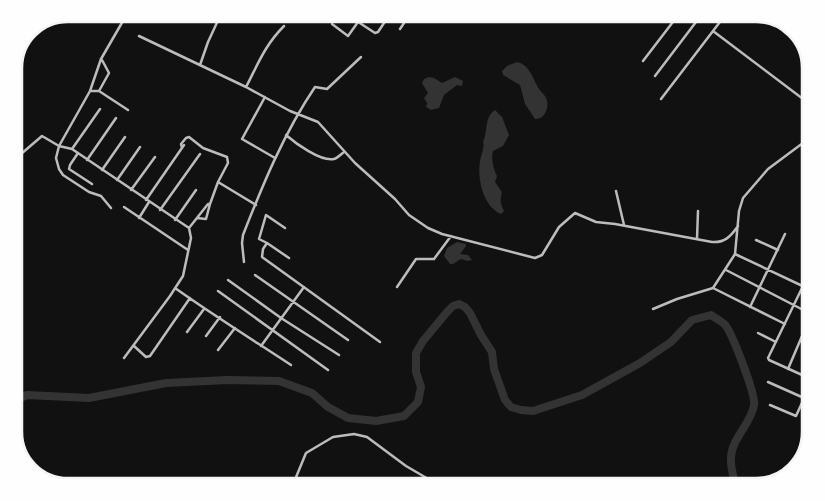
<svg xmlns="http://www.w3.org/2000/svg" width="825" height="501" font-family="Raleway,sans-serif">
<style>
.water{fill:#333}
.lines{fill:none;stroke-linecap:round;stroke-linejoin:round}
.river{stroke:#333;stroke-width:8}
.minor{stroke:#bcbcbc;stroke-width:2.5}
.rim{fill:none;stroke:#f5f5f5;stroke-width:2.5}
</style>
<rect width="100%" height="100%" fill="#111"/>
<path class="water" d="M517 62C530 65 533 79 539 89 541 92 545 95 546 98 550 107 545 119 535 119L525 104 520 85 503 75 502 71 507 66Z
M429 77 434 78 442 83 455 77 463 81 462 86 457 85 444 95 439 108 431 110 426 107 427 103 424 98 428 93 422 83 424 79Z
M495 110 502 117 509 135 503 146 493 151C491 158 493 169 497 176L495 182 502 192C500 200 500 203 504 211L501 214C483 207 477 178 480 161 481 155 485 148 483 142 488 132 484 117 495 110Z
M457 242 466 244V246L460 254 468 255 472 260 468 261 461 259 453 264H450L444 256 447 248Z"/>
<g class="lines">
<path class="river" d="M14 401 27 395 89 398 166 383 227 380 279 381 312 393 328 407 348 418 376 421 404 416 418 402 421 387 416 372V353L423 341 447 312 453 306 459 304 465 307 470 313 481 335 492 352 494 369 505 400 511 407 521 410 533 411 582 395 640 363 671 342 692 320 711 315C715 318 723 322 726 326 733 336 756 395 754 405 751 424 732 438 731 457 730 467 734 478 736 487"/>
<path class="minor" d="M346 14 375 33 378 32 390 14
M61 19 63 16
M360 23 366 14
M332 24 348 36 358 22
M400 29 410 14
M713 31 811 105
M139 36 246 87 290 111 318 122 355 163 395 199 409 215 428 228 442 234 535 258 542 255 559 227 575 213 596 222 615 224 712 242C725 243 731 236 738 226
M643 61 679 14
M14 64H15
M200 65 208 42 221 14
M655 76 702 14
M246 87C258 64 265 45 284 26
M90 91H99L128 110
M99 91 109 73 102 60
M265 97 242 139 275 158
M661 99 726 14
M286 135C295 143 321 162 334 159 338 158 341 154 344 152
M182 148 181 144 186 138 189 137 203 148 227 157 228 163 218 182 256 205
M72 149 100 109
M78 153 70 165 69 169 92 184
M14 160 42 136 59 146 72 149 189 228 191 238 183 276 170 296 124 358
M87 160 116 118
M102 170 125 137
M117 180 140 147
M131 190 155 157
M616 191 624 225
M146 200 184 145
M210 204 218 182
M124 207 188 250
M111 208 101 196 89 192 63 175 59 169 56 158 59 146 90 91 101 59 127 14
M160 210 200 154
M139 218 149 202
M175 220 196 190
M189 228 208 204H210L206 219 197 218
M285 228 266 215 259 239 267 243 263 249 262 257 380 342
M697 239 698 211
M756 240 778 250
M267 243 289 258
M735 254 811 290
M244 262 242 243 243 235C263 184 284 133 315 87L327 89 361 57
M726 270 811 314
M255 275 348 340
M228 280 281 318 339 355
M803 286 768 358 769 360 811 379
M397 287 416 259H434L451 236
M175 288C213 315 253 340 291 365
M713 288 735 254 739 211 743 198 768 169 811 137
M218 291 328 370
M750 307 785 234
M653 309 677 299 713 288 785 324
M187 332 204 309
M758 333 776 342
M206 336 220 317
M134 346 146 357 150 356 190 298
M261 346 304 287
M218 350 235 328
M788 369 811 315
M804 375 811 362
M768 382 804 398
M770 405 796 416 811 383
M802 458 805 457
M792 472 811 433
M292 487 306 453 333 437 354 434 367 437 406 466 442 487"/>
</g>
<path d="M0 0H825V501H0ZM68 22H756A46 46 0 0 1 802 68V432A46 46 0 0 1 756 478H68A46 46 0 0 1 22 432V68A46 46 0 0 1 68 22Z" fill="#fefefe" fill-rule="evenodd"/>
<path class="rim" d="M68 22H756A46 46 0 0 1 802 68V432A46 46 0 0 1 756 478H68A46 46 0 0 1 22 432V68A46 46 0 0 1 68 22Z"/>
</svg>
